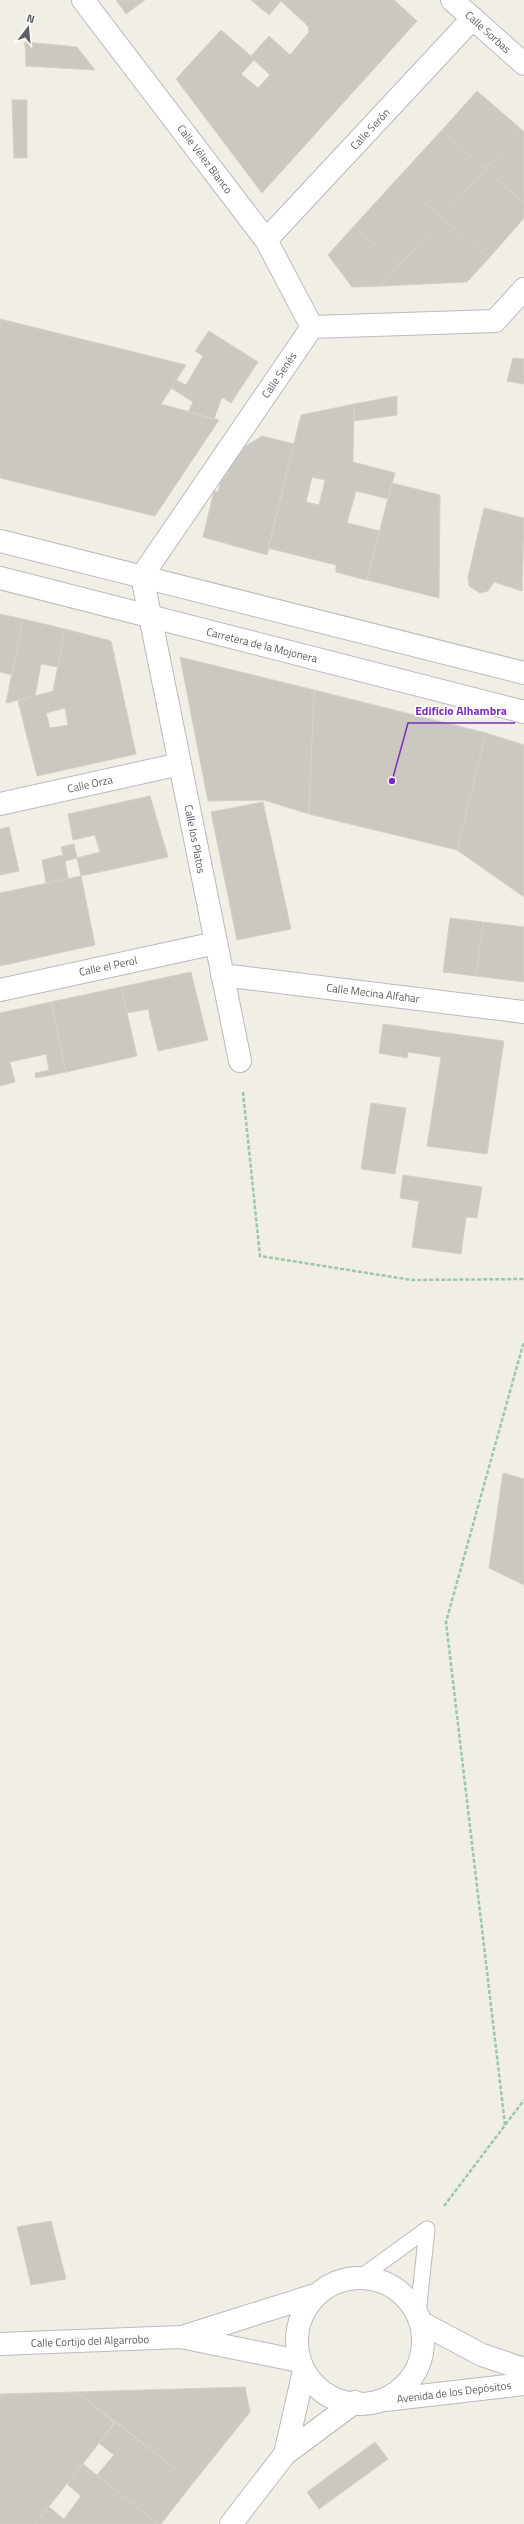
<svg xmlns="http://www.w3.org/2000/svg" width="524" height="2524" font-family="'Titillium Web',sans-serif">
<style>
.building{fill:#cbc8c2;stroke:#d5d0c3;fill-rule:evenodd}
.lines{fill:none;stroke-linecap:round;stroke-linejoin:round}
.lane-casing{stroke:#b8bbbf;stroke-width:17}
.street-casing{stroke:#b8bbbf;stroke-width:24}
.secondary-casing{stroke:#b9bcc1;stroke-width:24}
.path{stroke:#9ac8a8;stroke-width:2.5;stroke-dasharray:4 2;stroke-linecap:butt}
.lane{stroke:#fff;stroke-width:15}
.street{stroke:#fff;stroke-width:22}
.secondary{stroke:#fff;stroke-width:22}
.labels{text-anchor:middle;stroke-width:3.5;stroke-linejoin:round;paint-order:stroke}
.street-label{font-size:11px;fill:#5d6166;stroke:#fff}
.leader{fill:none;stroke:#7b2cbf;stroke-width:1.5}
.callout-dot{fill:#7b2cbf;stroke:#fff;stroke-width:1.5}
.callout-label{font-size:12px;text-anchor:middle;font-weight:bold;fill:#7b2cbf;stroke:#fff;stroke-width:3.5;stroke-linejoin:round;paint-order:stroke}
</style>
<rect width="100%" height="100%" fill="#f0eee5"/>
<path class="building" d="M116 0H145L126 14Z
M251 0H394L417 21 262 193 176 79 221 30 251 56 269 36 290 55 309 32 308 26 281 1 269 15ZM254 60 270 75 258 88 241 74Z
M25 42 77 47 95 70 26 66Z
M477 91 521 129 485 169 442 130Z
M12 100H27V158H14Z
M521 129 524 132V203L485 169Z
M442 130 485 169 442 218 397 179Z
M485 169 524 203V218L489 258 442 218Z
M397 179 442 218 399 266 354 226Z
M442 218 489 258 467 282 381 286Z
M354 226 399 266 381 286 352 287 328 255Z
M0 319 186 365 161 404 219 420 155 516 0 478Z
M209 331 258 362 231 403 222 397 214 419 188 412 193 402 171 388 176 380 186 385 203 356 195 351Z
M513 358 524 359V384L507 381Z
M397 396V415L354 421V404Z
M354 404 353 462 395 473 388 499 356 491 347 523 380 531 366 580 336 572V565L268 548 301 415ZM312 477 325 480 319 505 306 502Z
M262 436 294 444 267 555 203 537 214 491 218 492 221 481 228 473 231 455Z
M392 483 440 495 439 598 367 580Z
M484 508 524 518 522 591 494 582 488 591 480 593 469 586 468 577Z
M0 614 23 619 12 675 0 672Z
M23 619 65 629 58 667 41 664 35 696 6 703Z
M65 629 111 641 136 754 37 776 18 701 53 691ZM65 708 68 725 50 728 46 713Z
M180 657 314 690 309 814 264 800 208 801Z
M314 690 486 733 457 850 309 814Z
M486 733 524 745V897L457 850Z
M150 796 168 857 81 876 77 858 100 852 95 835 73 840 68 814Z
M263 802 291 929 237 940 211 812Z
M9 827 19 871 0 875V829Z
M74 844 77 858 65 861 68 878 46 883 42 860 63 855 61 847Z
M81 876 95 945 0 966V893Z
M450 918 483 922 476 976 443 972Z
M483 922 524 927V982L476 976Z
M191 972 208 1040 158 1051 148 1009 127 1013 121 987Z
M121 987 137 1056 66 1072 51 1002Z
M51 1002 66 1072 36 1078 35 1073 49 1070 46 1054 10 1062 15 1082 0 1086V1013Z
M383 1024 504 1041 487 1154 427 1146 441 1057 408 1052 407 1058 379 1053Z
M371 1103 406 1108 395 1174 361 1169Z
M403 1175 482 1187 477 1218 466 1217 461 1254 412 1247 419 1201 400 1198Z
M503 1473 524 1479V1585L489 1568Z
M51 2221 66 2279 31 2285 17 2227Z
M245 2387 250 2412 193 2483 77 2392Z
M77 2392 115 2423 35 2524H0V2394Z
M115 2421 193 2483 161 2524H158L97 2475 114 2455 99 2443Z
M375 2442 388 2459 319 2509 307 2492Z
M83 2464 158 2524H71L64 2519 81 2496 67 2484Z
M49 2507 64 2519 71 2524H35Z"/>
<g class="lines">
<g class="lane-casing">
<path id="lane" d="M361 2277 427 2229 418 2314"/>
</g>
<g class="street-casing">
<path id="street" d="M83 0 266 240 312 327
M452 0 524 64
M266 240 473 18
M312 327 495 321 524 289
M0 804 180 764
M222 975 524 1012
M0 990 216 943
M240 1061 142 576 312 327
M297 2341a63 63 0 1 1 126 0a63 63 0 1 1-126 0Z
M420 2322 482 2355 524 2369
M182 2337 315 2295
M0 2344 181 2337 299 2361
M304 2371 285 2454 355 2402
M385 2400 524 2384
M231 2524 285 2454"/>
</g>
<g class="secondary-casing">
<path id="secondary" d="M0 541 524 673
M0 578 524 712"/>
</g>
<path class="path" d="M243 1092 260 1256 412 1280 524 1279
M505 2125 446 1622 524 1341
M444 2206 524 2100"/>
<use href="#lane" class="lane"/>
<use href="#street" class="street"/>
<use href="#secondary" class="secondary"/>
</g>
<g class="labels">
<g class="street-label">
<text transform="translate(488 32) rotate(42)" y="4">Calle Sorbas</text>
<text transform="translate(370 129) rotate(-47)" y="4">Calle Serón</text>
<text transform="translate(205 159) rotate(53)" y="4">Calle Vélez Blanco</text>
<text transform="translate(279 375) rotate(-56)" y="4">Calle Senés</text>
<text transform="translate(262 645) rotate(14)" y="4">Carretera de la Mojonera</text>
<text transform="translate(90 784) rotate(-12)" y="4">Calle Orza</text>
<text transform="translate(195 839) rotate(79)" y="4">Calle los Platos</text>
<text transform="translate(108 966) rotate(-12)" y="4">Calle el Perol</text>
<text transform="translate(373 993) rotate(7)" y="4">Calle Mecina Alfahar</text>
<text transform="translate(90 2341) rotate(-2)" y="4">Calle Cortijo del Algarrobo</text>
<text transform="translate(454 2392) rotate(-7)" y="4">Avenida de los Depósitos</text>
</g>
</g>
<path class="leader" d="M392 781L408 723H515"/>
<circle class="callout-dot" cx="392" cy="781" r="4"/>
<g class="callout-label">
<text x="461" y="715">Edificio Alhambra</text>
</g>
<g transform="translate(28 28) rotate(16)" stroke="#ffffff" stroke-width="3" paint-order="stroke">
<path d="M0-3L7 15L0 10L-7 15Z" fill="#5d6166"/>
<text y="-6" font-size="11" font-weight="bold" text-anchor="middle" fill="#5d6166">N</text>
</g>
</svg>
